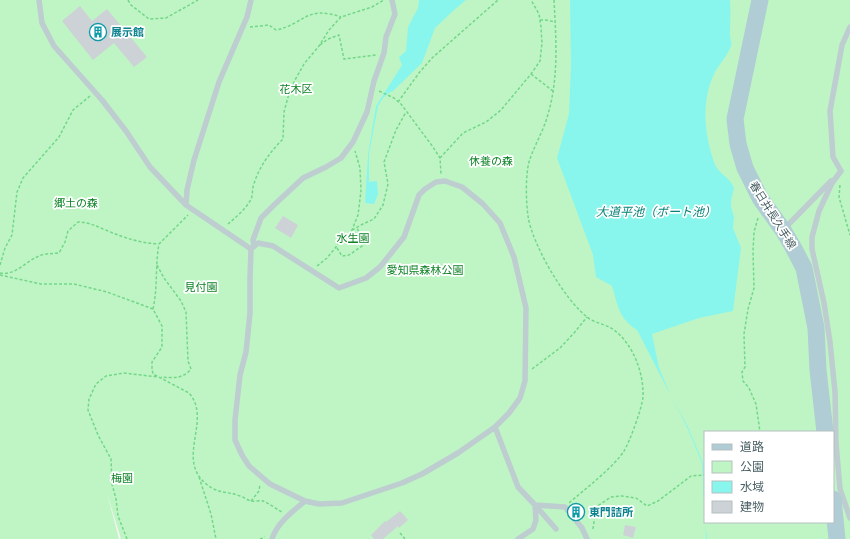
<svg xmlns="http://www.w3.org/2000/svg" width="850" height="539" font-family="'DM Sans','Noto Sans JP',sans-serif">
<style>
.green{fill:#bff5c4;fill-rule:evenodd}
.water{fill:#88f6ed}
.building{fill:#ccd2d5}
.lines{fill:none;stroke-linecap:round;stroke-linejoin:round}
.path{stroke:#72d788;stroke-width:1.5;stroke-dasharray:3 2;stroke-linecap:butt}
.lane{stroke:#bdcdd0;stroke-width:5.5}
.primary{stroke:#b0ccd4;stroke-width:17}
.labels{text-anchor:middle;stroke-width:3.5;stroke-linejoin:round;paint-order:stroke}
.culture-label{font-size:11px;font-weight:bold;fill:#0d838f;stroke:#fff;text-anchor:start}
.park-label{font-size:11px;fill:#0d8326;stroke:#fff}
.street-label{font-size:11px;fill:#485e63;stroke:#fff}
.water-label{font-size:12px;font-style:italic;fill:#068177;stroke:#fff}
</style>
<rect width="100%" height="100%" fill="#f5f3f3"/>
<path class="green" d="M0 0H850V539H121L107 493 119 539H0ZM705 432H833V522H705Z"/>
<path class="water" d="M419 0H466L453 11 435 28 422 63 393 91 390 92 383 98 378 106 369 154V182L377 181 378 194 374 204 365 203 368 155 376 106 402 65 399 57 406 51 408 27 418 8Z
M570 0H730C731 11 730 23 730 34 730 38 732 42 731 46 728 55 720 63 715 72 701 100 704 133 714 162 717 173 730 177 734 188L731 201V207L734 217 733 228 741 248 733 311 699 318 652 334 659 368 671 396 688 427 703 463 705 522 707 539H706L702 463 687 427 637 330C618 318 618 305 612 286L596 277 593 255 557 158 569 114 571 65Z"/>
<path class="building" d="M80 6 92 21 107 9 147 57 134 67 114 43 93 60 62 21Z
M283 216 298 225 291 238 275 228Z
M400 511 408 520 399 528 398 526 383 539H374L371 535 385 521 386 522Z
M625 525 636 527 633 538 623 535Z"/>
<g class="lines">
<path class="path" d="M128 0 131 5 149 19 166 18 198 0
M554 0C556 38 559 77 548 114 544 130 535 144 530 159 525 172 526 202 528 216 532 244 564 299 587 317 594 323 606 324 614 330 633 344 644 373 643 397 642 408 630 441 624 451 614 467 585 489 569 503
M540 20H546L555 22
M250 27 269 25 276 30C305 24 305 5 341 17
M320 45 328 39 339 35 344 59 376 55
M531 74 553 91
M379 91 394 98 401 104 433 147 440 158 441 174
M398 102 419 73 432 58 498 0
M440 158 463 133 486 122 501 110 531 74 540 61 542 43 541 27 539 14 531 0
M840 185 839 197 850 235
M758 218 754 232 753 251 754 288 748 309 744 334 745 367 742 372 743 381 749 388 756 404 760 432
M228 224C236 217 246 209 251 199 253 195 252 191 253 187 258 168 270 152 283 139L284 112 288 97 295 80 304 64 319 46 329 30 341 17 372 7 384 0
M352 230 363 224 374 219 383 205 388 184 384 162 396 130 406 112
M337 248 342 256 349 255 365 244 357 228
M0 265 5 248 12 235 17 192 23 178 59 137 73 110 90 96
M157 265 164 278 181 301 186 312 188 361 191 369C183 379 173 378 161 377
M317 266 327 258 336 247 338 242 345 238 352 230 358 215 361 191 360 168 355 151
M0 273C15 276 25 262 37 257 44 253 51 254 59 253L65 242 68 231 78 222C89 222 98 227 108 231 125 238 140 243 159 244
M0 275 41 284H74L107 292 153 309 162 326V347L152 362V368L153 374 189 393C212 419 177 457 204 482 216 494 227 491 240 496 244 497 247 500 251 501 255 502 260 500 263 501 269 503 276 509 282 512
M153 309C158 287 155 265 159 244L188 215
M532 369 560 348 574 333 587 317
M199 477 211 514 216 539
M251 501 259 491 260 484
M593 529 596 507 611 497 622 496 636 498 647 506 658 501 691 476 705 475
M400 533 405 539
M127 539 118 516 116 499 112 484 111 459 98 435 88 410 89 399 96 384 106 376 124 373 158 377
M260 539 265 537"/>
<path class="lane" d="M39 0 42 23 54 46 102 100 126 131 150 167 186 205 251 249
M841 171 832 183 819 211 812 237V249L824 303 830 342 835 392 836 443 840 489 850 518
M841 171 833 157 830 111 842 45 850 27
M445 181 462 187 483 204 500 223 514 257 526 308 525 381 520 398 509 413 495 427 458 453 422 474 402 483 342 503 319 504 305 501 270 484 249 466 242 455 235 440V420L240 375 246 352 250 313V278L251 249 258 243 273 246 339 288 366 278 380 267 404 237 419 195 425 189 436 182Z
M186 205 187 190 194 160 219 82 247 17 251 0
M784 229 831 181
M254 246 253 240 261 218 274 205 303 178 326 167 341 158 353 142 367 112 374 81 384 53 386 37 395 14 392 0
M495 427 518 487 535 505 565 507 582 528 587 539
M535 505 556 529
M272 539C277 523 293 511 305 501
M518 539 533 529 536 520 535 505"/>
<path class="primary" d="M760 0 735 119 738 144 745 168 760 198 783 230 793 247 804 268 816 328 818 370 825 432
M833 499 837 539"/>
</g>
<defs>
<g id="building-ring" transform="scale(0.9)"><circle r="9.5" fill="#fff" stroke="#0f9aa8" stroke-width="1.5"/><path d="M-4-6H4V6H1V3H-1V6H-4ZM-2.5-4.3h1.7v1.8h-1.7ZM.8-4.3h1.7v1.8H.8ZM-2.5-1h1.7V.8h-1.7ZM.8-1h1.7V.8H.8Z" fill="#0f9aa8"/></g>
</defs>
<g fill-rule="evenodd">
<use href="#building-ring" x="98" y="32"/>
<use href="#building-ring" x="576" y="512"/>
</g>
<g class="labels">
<g class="culture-label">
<text x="111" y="36">展示館</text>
<text x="589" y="516">東門詰所</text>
</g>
<g class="park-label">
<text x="296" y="93">花木区</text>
<text x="491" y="165">休養の森</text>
<text x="76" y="207">郷土の森</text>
<text x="353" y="242">水生園</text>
<text x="425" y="274">愛知県森林公園</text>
<text x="201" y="291">見付園</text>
<text x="122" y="482">梅園</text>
</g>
<g class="street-label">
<text transform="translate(773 215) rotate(58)" y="4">春日井長久手線</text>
</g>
<g class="water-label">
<text x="656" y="216">大道平池（ボート池）</text>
</g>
</g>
<rect x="704" y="431" width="130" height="92" fill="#ffffff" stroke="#b6bfc1"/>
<rect x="712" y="444" width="20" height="6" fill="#b0ccd4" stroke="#b6bfc1"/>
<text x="740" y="451" font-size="12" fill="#485e63">道路</text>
<rect x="712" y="461" width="20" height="12" fill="#bff5c4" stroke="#b6bfc1"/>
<text x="740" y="471" font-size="12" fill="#485e63">公園</text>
<rect x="712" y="481" width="20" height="12" fill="#88f6ed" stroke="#b6bfc1"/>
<text x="740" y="491" font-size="12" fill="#485e63">水域</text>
<rect x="712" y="501" width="20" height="12" fill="#ccd2d5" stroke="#b6bfc1"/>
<text x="740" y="511" font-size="12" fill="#485e63">建物</text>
</svg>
